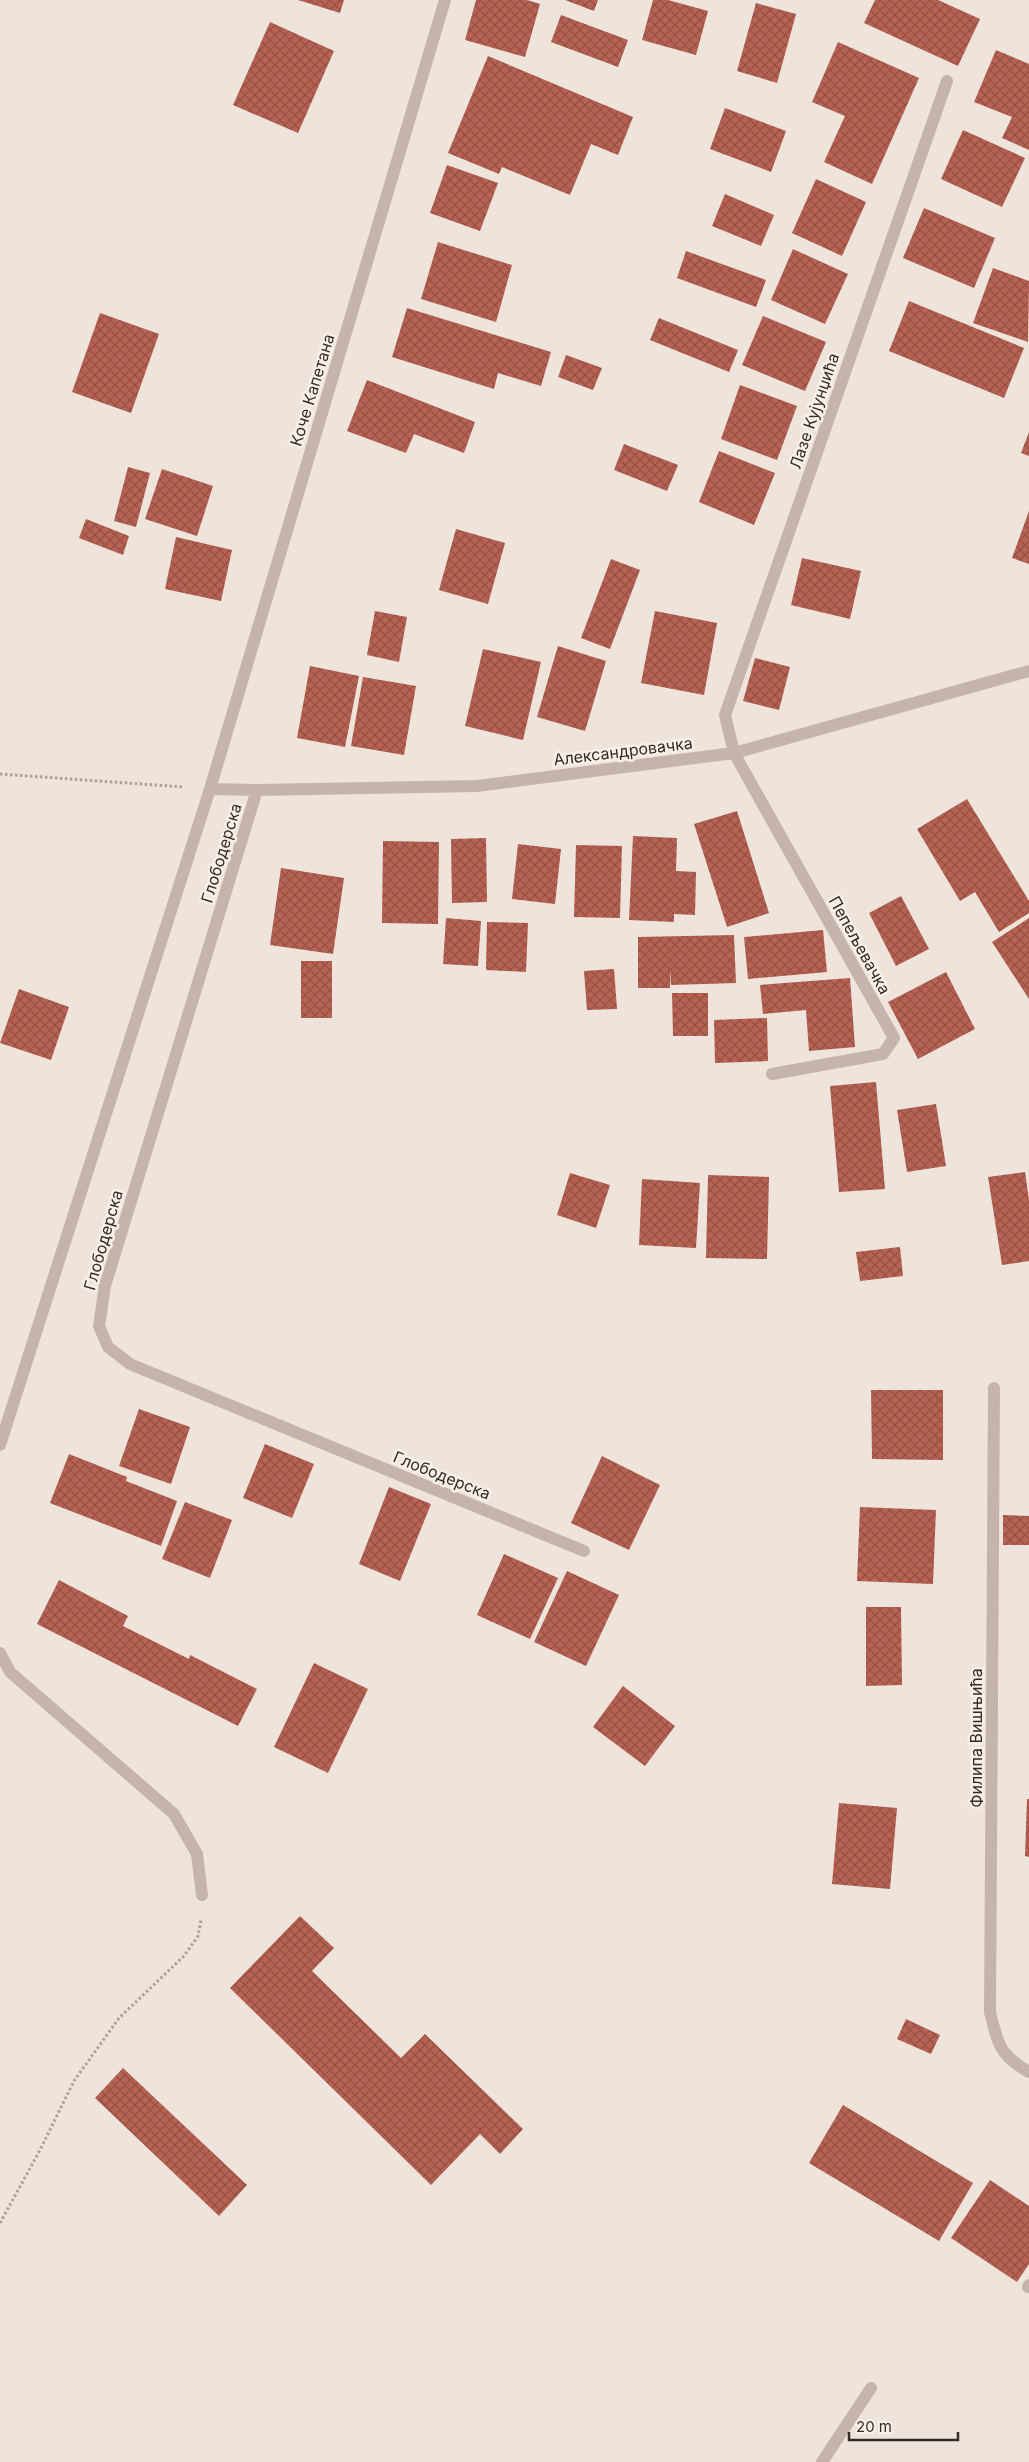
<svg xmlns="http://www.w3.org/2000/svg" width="1029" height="2462" font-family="Inter,sans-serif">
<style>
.building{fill:url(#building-cross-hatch)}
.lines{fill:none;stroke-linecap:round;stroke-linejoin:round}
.path{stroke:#b19e94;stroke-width:3;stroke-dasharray:2.5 2.5;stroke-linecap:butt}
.lane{stroke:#c5b4aa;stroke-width:12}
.street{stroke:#c5b4aa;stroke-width:12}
.labels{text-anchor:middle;stroke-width:5;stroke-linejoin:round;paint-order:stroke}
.street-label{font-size:16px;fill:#332b28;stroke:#f7efe8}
</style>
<defs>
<pattern id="building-cross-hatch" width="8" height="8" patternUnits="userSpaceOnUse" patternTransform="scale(1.25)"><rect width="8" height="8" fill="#b76252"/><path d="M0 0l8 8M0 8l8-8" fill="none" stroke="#955144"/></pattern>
</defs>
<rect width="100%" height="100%" fill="#efe4dc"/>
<path class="building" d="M298 0H344L340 13Z
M476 0H527L540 4 525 57 465 40Z
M565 0H598L594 11Z
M653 0H668L708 11 696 55 642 40Z
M875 0H938L980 19 958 66 864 23Z
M756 3 796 14 777 83 737 71Z
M561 15 628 40 618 67 551 42Z
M270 22 334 51 298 133 233 105Z
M838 42 919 78 872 184 824 162 845 116 812 102Z
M996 50 1029 64V125L1023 123 1029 125V150L1002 138 1012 117 974 102Z
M488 56 633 117 618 155 591 144 570 195 502 167 499 174 448 153Z
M725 108 786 131 771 172 710 149Z
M963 130 1025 158 1002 207 941 179Z
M447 165 498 183 480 231 430 213Z
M816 179 866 202 842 256 792 233Z
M725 194 774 215 761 246 712 226Z
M924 208 995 238 974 288 903 258Z
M438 242 512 265 496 322 421 299Z
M793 249 848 274 825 324 771 300Z
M686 251 766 280 756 307 677 278Z
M993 268 1029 281 1028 342 973 323Z
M909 301 1024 348 1004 398 889 351Z
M407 308 551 352 541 386 498 373 494 389 392 357Z
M100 313 159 334 131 413 72 392Z
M763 316 826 342 805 391 742 365Z
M659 318 738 350 729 372 650 340Z
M566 355 602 368 593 390 558 377Z
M367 380 475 422 464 453 414 434 406 453 347 431Z
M740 385 797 406 777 460 721 439Z
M1029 432V456L1021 453Z
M624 444 678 465 667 491 614 470Z
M719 451 775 473 754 525 699 502Z
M128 467 150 473 136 527 114 521Z
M162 469 213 486 197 536 145 519Z
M1029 511V564L1012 558Z
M86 519 129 536 123 555 79 538Z
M456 529 505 543 488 604 439 590Z
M176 537 232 550 221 601 165 589Z
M802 558 861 571 850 619 791 605Z
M611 559 640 570 610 649 581 638Z
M375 611 407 617 399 662 367 655Z
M655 611 717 623 704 695 641 683Z
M558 646 606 661 585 731 537 717Z
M483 649 541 662 523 740 465 726Z
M755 658 790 667 779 710 743 701Z
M310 666 359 676 345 747 297 738Z
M363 677 416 686 404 755 351 746Z
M967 799 1029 901V913L999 932 975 892 960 901 917 829Z
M737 811 769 913 727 927 694 824Z
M633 836 677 838 676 871 696 872 695 915 674 914V922L629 920Z
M486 838 487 902 452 903 451 839Z
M383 841 439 842 438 924 382 923Z
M518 844 561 849 555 904 512 899Z
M576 845 622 846 620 918 574 917Z
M281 868 344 878 333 954 270 945Z
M901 896 929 949 896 966 869 913Z
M446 918 481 921 478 966 443 964Z
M1029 918V999L992 942Z
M487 922 528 923 526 972 486 970Z
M823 930 827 972 748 979 744 937Z
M734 935 736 983 671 985 670 969V988H638V937Z
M301 961H332V1018H301Z
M614 969 617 1009 587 1010 584 971Z
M946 972 975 1029 918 1059 888 1002Z
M850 978 855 1047 809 1051 806 1010 763 1014 760 985Z
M19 989 69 1007 51 1060 0 1043Z
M672 993H708V1036H673Z
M767 1018 768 1061 715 1063 714 1020Z
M876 1082 885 1189 839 1192 830 1086Z
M936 1104 946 1166 907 1172 897 1110Z
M1025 1172 1029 1200V1261L1002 1265 988 1177Z
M570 1173 610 1185 596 1228 557 1215Z
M708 1175 769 1177 767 1259 706 1258Z
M642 1179 700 1183 696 1248 639 1245Z
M900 1247 903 1276 860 1281 856 1252Z
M871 1390H943V1460L872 1459Z
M139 1409 190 1427 171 1484 119 1466Z
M265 1444 314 1464 292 1518 243 1498Z
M69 1454 127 1477 126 1481 177 1501 161 1546 50 1503Z
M602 1456 660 1485 629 1550 571 1523Z
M389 1487 431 1504 400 1581 359 1564Z
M185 1502 232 1520 210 1578 162 1559Z
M860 1507 936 1510 933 1584 857 1581Z
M1003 1515 1029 1516V1545H1003Z
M504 1554 558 1578 530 1639 477 1615Z
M567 1571 619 1595 586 1666 534 1642Z
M59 1580 128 1616 123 1626 189 1659 190 1655 257 1689 238 1726 37 1624Z
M866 1607H901L902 1685 866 1686Z
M314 1663 368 1689 328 1773 274 1747Z
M623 1686 675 1726 645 1766 593 1727Z
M1027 1799H1029V1857L1025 1856Z
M839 1803 897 1808 890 1889 832 1884Z
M300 1916 334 1948 312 1971 401 2058 425 2034 523 2129 500 2154 480 2134 431 2185 230 1988Z
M906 2019 940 2035 931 2054 897 2039Z
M123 2068 247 2185 219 2216 95 2098Z
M843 2105 973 2183 939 2241 809 2163Z
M990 2180 1029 2206V2264L1017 2282 951 2238Z"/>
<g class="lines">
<path class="path" d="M0 774 184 787
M0 2223 40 2150 74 2081 119 2018 184 1956 198 1936 201 1920"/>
<path class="lane" d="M1028 2287 1029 2285"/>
<path class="street" d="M210 789 257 790 477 786 734 753 1029 671
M257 790 105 1286 99 1326 108 1347 130 1364 584 1551
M772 1074 883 1054 894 1038 734 753 725 715 947 81
M994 1388 990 2012C998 2044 999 2055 1029 2072
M0 1445 210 789 445 0
M0 1653 10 1672 174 1814 197 1854 202 1895
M822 2462 871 2388"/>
</g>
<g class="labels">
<g class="street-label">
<text transform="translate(312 390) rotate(-73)" y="6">Коче Капетана</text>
<text transform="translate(814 411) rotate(-71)" y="6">Лазе Кујунџића</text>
<text transform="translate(623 751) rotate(-7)" y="6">Александровачка</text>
<text transform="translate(221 853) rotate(-73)" y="6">Глободерска</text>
<text transform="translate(860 945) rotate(61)" y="6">Пепељевачка</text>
<text transform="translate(103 1240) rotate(-74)" y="6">Глободерска</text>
<text transform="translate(442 1475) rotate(22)" y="6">Глободерска</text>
<text transform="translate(976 1738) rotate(-90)" y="6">Филипа Вишњића</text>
</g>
</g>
<path d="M849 2432v8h109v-8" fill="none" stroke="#332b28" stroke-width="2.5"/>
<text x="856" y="2432" font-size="15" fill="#332b28" stroke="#f7efe8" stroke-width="4" paint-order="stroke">20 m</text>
</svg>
